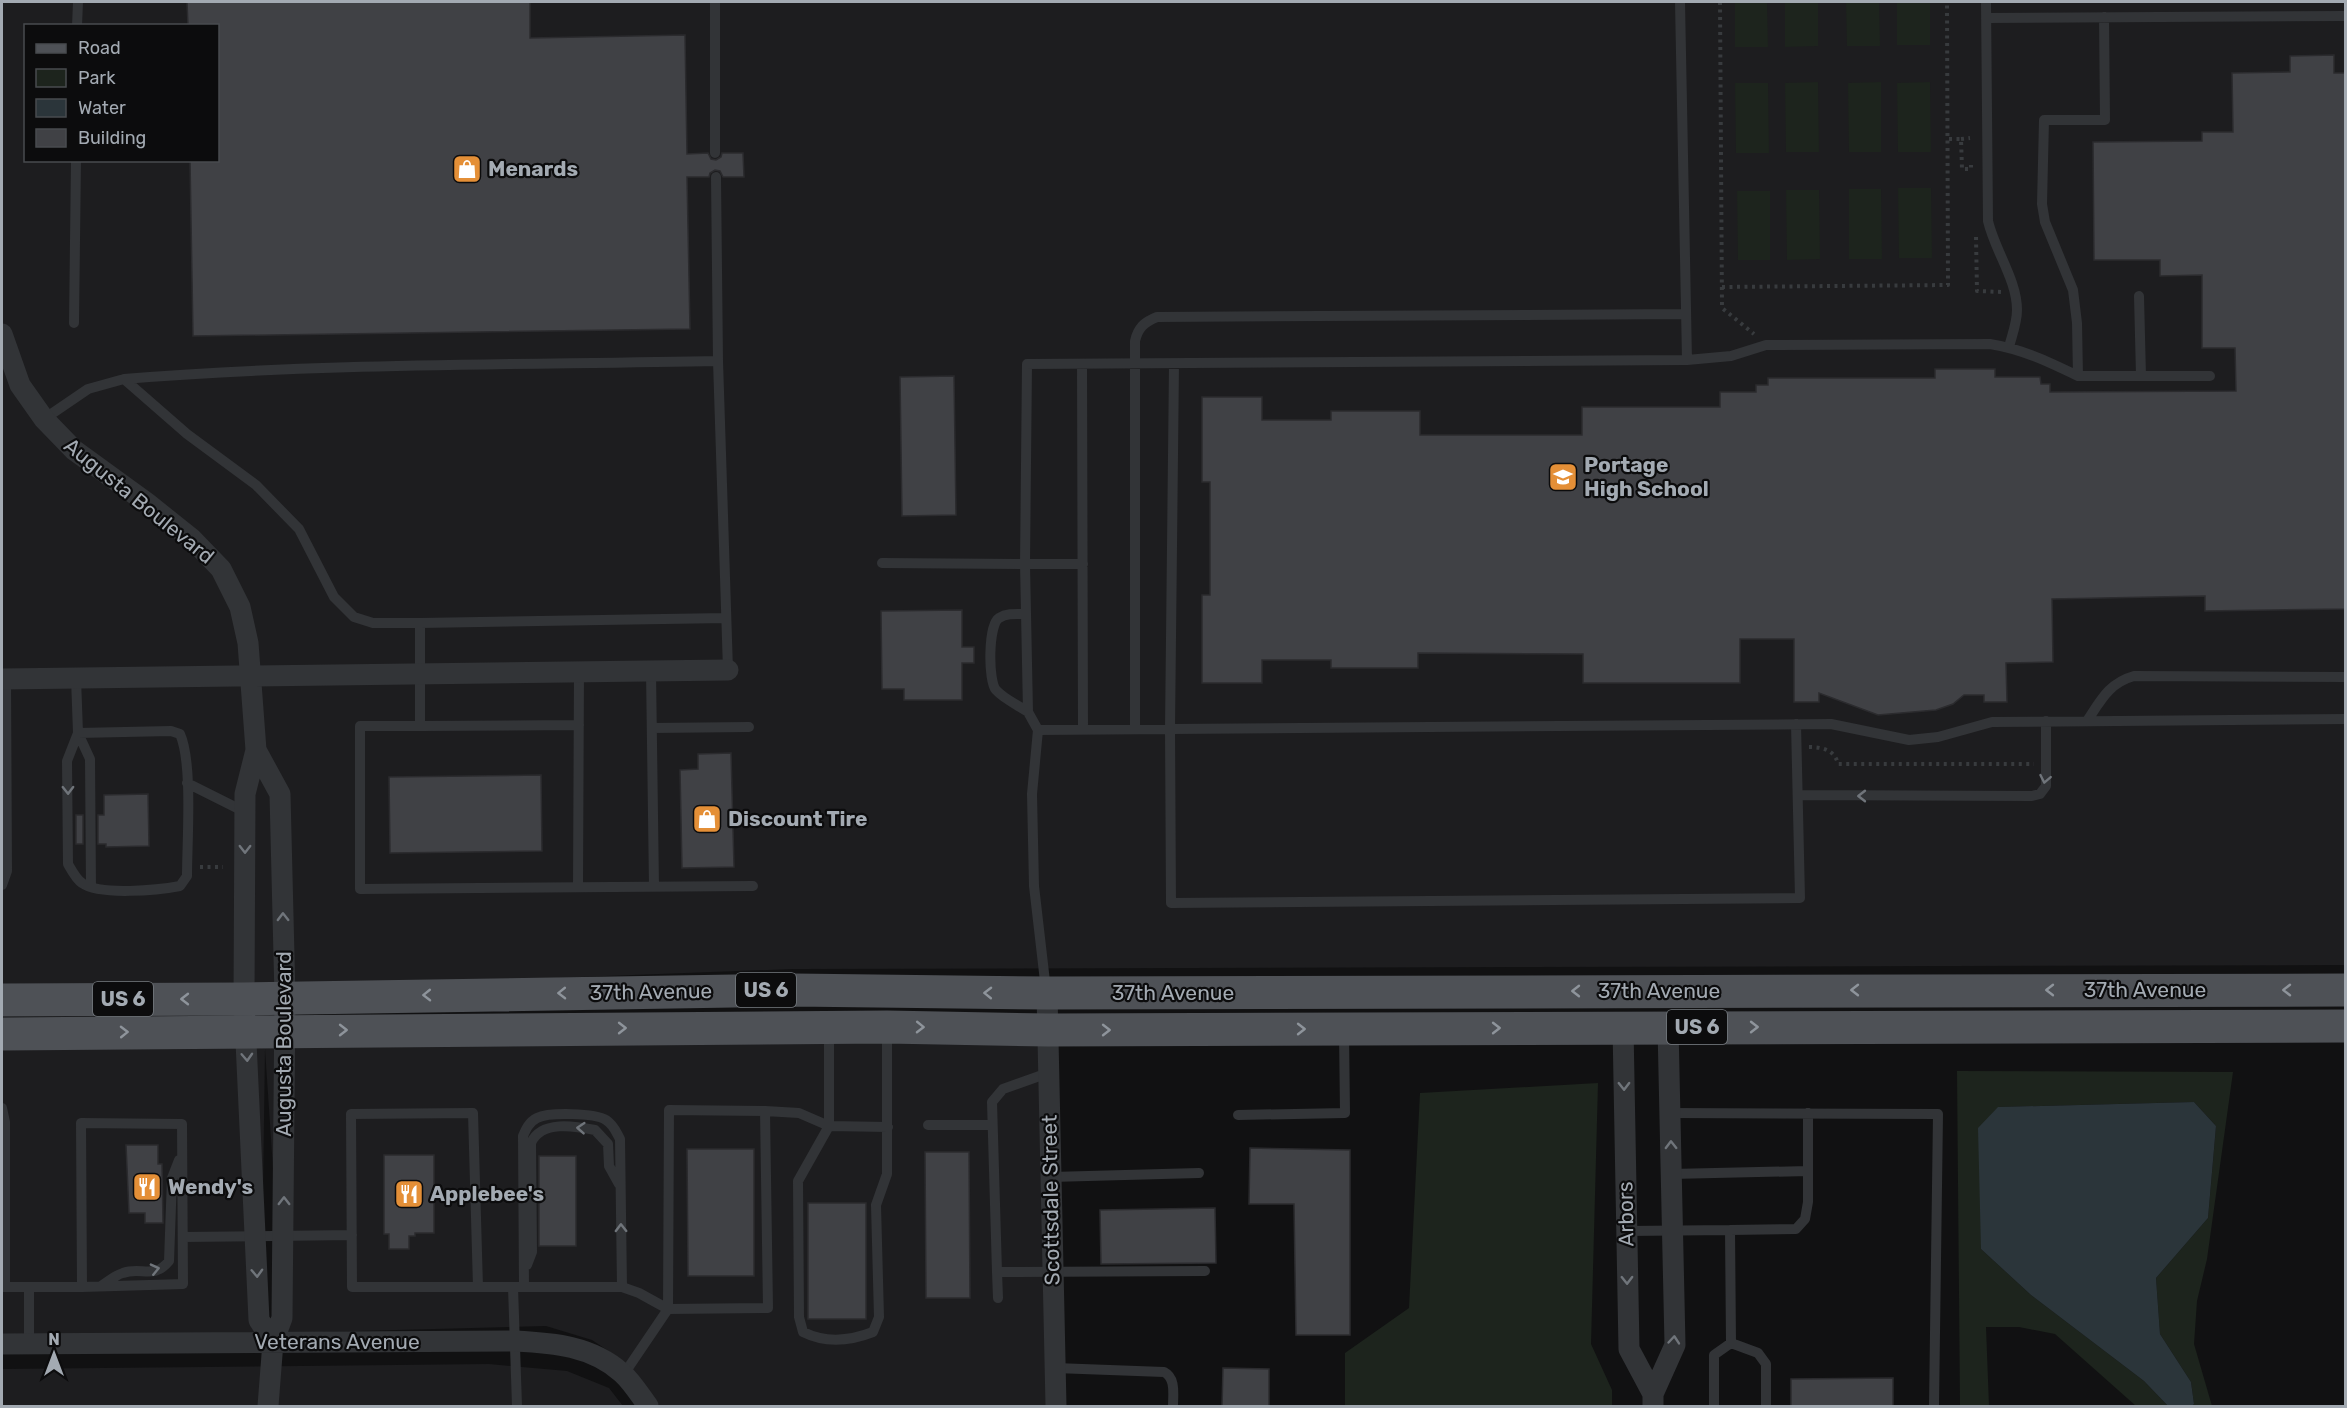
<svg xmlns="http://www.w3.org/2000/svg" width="2347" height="1408" font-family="Rubik,sans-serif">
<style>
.built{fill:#1d1d1f;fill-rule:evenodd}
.green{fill:#1d241d}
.water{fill:#2b353a}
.building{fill:#404145;stroke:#2b2b2e;stroke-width:1.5}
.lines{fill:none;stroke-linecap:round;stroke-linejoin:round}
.path{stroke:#383b3e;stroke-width:4;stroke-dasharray:3 4.5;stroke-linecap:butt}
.service{stroke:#323437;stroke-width:10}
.minor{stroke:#323437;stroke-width:21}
.primary{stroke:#4e5156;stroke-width:33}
.oneway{stroke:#70757b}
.oneway2{stroke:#8e949b}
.labels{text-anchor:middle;stroke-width:4.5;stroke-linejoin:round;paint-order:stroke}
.shield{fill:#0c0c0d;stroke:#767b80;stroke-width:1.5}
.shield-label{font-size:20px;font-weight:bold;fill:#a3aab2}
.poi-label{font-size:21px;font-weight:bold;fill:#a3aab2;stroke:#0c0c0d;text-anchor:start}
.street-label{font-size:21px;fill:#a3aab2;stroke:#0c0c0d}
</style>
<rect width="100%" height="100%" fill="#111112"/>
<path class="built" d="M2 2H2345V965L793 969 232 990 2 991ZM26 26H218V160H26Z
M1042 1035 1047 1406H657L625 1362 592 1340 546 1326 284 1333 265 1049 261 1336 2 1337V1042Z
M489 1364 567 1371 609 1388 623 1406H2V1369Z"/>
<path class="green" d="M1735 2H1767L1768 47H1735Z
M1785 2H1818V46L1785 47Z
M1846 2H1879L1880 46H1847Z
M1897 2H1930V45H1897Z
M1818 82 1819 152H1786L1785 83Z
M1881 82V152H1849L1848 83Z
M1930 82 1931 152H1898L1897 83Z
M1735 83H1768L1769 153H1736Z
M1898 188H1931L1932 258H1899Z
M1849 189H1881L1882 259H1849Z
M1786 190H1819L1820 259 1787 260Z
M1737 191H1770V260H1738Z
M1957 1071 2233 1072 2207 1259 2197 1301 2194 1344 2212 1406H2192L2194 1404 2191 1382 2160 1334 2156 1278 2208 1218 2216 1126 2194 1102 1999 1107 1981 1249 2031 1295 2144 1381 2168 1406H2136L2055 1334 2019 1327H1986L1989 1406H1960Z
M1598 1083 1591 1344 1612 1390V1406H1345V1353L1409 1308 1420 1093Z"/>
<path class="water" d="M2194 1102 2216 1126 2208 1218 2156 1278 2160 1334 2191 1382 2194 1404 2192 1406H2168L2144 1381 2031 1295 1981 1249 1978 1128 1998 1107Z"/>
<path class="building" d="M187 2H530V38L685 35 687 154 708 153 711 159 716 160 721 157 722 153H743L744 177H723L720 171 715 170 710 173 709 177H687L690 329 193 336 190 160H218V26H188Z
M2334 55V73H2346V609L2205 611V596L2052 599 2053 662 2006 663 2007 702H1984V695H1964L1953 704 1936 710 1878 715 1819 693V702H1794V639H1740V683H1583V654L1418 653V668H1331V660H1262V683H1202V595H1210V482H1202V397H1262V420H1331V411H1420V435H1582V407H1720V392H1756V385H1768V378H1935V369H1995V377H2040L2041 384H2050V392L2236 391 2235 348H2202V275L2160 276V260H2094L2093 142 2202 141V132H2233L2232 73 2290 72V56Z
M954 376 956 515 902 516 900 377Z
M962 610V647H974V663H962V700H904V689H882L881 611Z
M731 753 734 867 682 868 680 770 698 769V754Z
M541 775 542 851 390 853 389 777Z
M148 794 149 846 106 847V844H98V815H104V795Z
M76 815H83V844H76Z
M126 1145H158V1164H162L163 1223H145V1213H129Z
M1250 1148 1350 1150V1335H1296L1294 1204H1249Z
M687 1149H754V1276H688Z
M925 1152H969L970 1298H926Z
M384 1155H434V1233H415V1236H409V1249H389V1234H384Z
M539 1156H576V1246H539Z
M808 1203H866V1319H808Z
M1215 1208 1216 1263 1101 1264 1100 1210Z
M1223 1368 1269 1369V1407H1222Z
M1893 1378V1407H1791V1379Z"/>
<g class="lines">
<path class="path" d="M1720 2 1722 308 1754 334
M1949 139H1961L1962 169H1971V165
M1961 139 1970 138
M1976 237 1977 291 2002 292
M1722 287 1948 285 1947 2
M1809 747C1822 747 1835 750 1838 764H2034
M200 867H223"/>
<path class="service" d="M715 2V153
M1680 2 1687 360
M1986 2 1988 221C1995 251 2017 280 2017 310 2017 323 2012 335 2009 347
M2104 17 2105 120H2044L2042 204 2045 222 2073 290 2077 323 2078 376H2210
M1986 18 2346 16
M77 26 78 2
M716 177 718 361
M2139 296 2141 376
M74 323 76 160
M1082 364 1083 729
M1174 364 1170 729 1171 903 1800 898 1796 724
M124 379C321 363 520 365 718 361L728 670
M44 419 88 389 124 379 187 434 256 485 299 529 334 597 354 617 373 623H420V726H360V889L753 886
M882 563 1025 564 1028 712 1038 730
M1083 564H1025L1027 364 1687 360 1731 356 1766 345 1990 344C2022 349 2049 362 2078 376
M1026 614C1016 614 1007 613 999 618 988 625 988 681 996 690 1004 699 1018 705 1028 712
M420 623 726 618
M651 671 654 887
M76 678 78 733 171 731 180 734C193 763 187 841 187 876L180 886C159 890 100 896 82 883 76 879 72 871 68 864L67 761 78 733
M2087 721C2101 700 2109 683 2134 676L2346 677
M420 726 579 725
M652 728 749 727
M1135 729V341C1138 328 1144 322 1157 317L1686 314
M78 733 90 759 91 887
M187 783 245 812
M1798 795 2032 796 2040 794 2046 786V721
M2 885 7 871 6 679
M578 887 579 672
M1046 990 1034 886 1032 794 1038 730 1831 724 1909 740 1938 737 1992 722 2346 719
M829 1031V1126L798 1181 799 1317 803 1332C825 1343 850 1341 873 1332L879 1317 876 1205 887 1174V1031
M1048 1073 1003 1089 992 1102 997 1272 1205 1271
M2 1108 5 1122V1287
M765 1111 799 1113 829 1126 888 1127
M1670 1113 1938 1114 1934 1406
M1238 1115 1345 1113 1344 1032
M81 1123 182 1124 183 1284 82 1287Z
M928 1125H992
M1671 1174 1808 1171
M1051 1177 1199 1173
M1730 1230 1796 1229 1805 1219 1808 1202V1113
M1627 1231 1730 1230 1731 1343 1714 1355V1406
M183 1237 352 1235
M527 1265 532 1252 531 1143C541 1120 575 1126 595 1130L608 1144 609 1166 619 1184
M997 1272 998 1298
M101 1286C108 1282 115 1275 123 1273 141 1266 154 1280 169 1261L172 1178 179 1160
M2 1287H82
M29 1287V1344
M478 1287 473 1113 351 1114 352 1287C442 1287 532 1287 622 1287L639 1293 668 1309 768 1308 765 1111 669 1110 668 1309 624 1374
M513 1287 517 1406
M524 1287 523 1136C526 1129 529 1122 537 1118 549 1112 595 1113 606 1120 614 1125 616 1132 620 1139L622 1287
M1731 1343 1758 1353 1766 1364V1406
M1055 1368 1164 1372C1176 1378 1173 1394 1173 1406"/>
<path class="minor" d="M2 334 20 385 44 419 74 450 147 503 192 539 221 569 240 607 248 643 256 750 245 794 244 999 259 1320 273 1342
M2 679 728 670
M256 750 280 794 285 997 282 1318 273 1342 268 1406
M1047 993 1056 1406
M1623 1027 1629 1349 1653 1394
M2 1344 515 1341C554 1343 592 1346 622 1373 632 1382 640 1395 648 1406
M1653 1406V1394L1675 1345 1668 1027"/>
<path class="primary" d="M2 1000 244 999 794 990 1047 993 2346 990
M2 1034 887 1027 1048 1030 2346 1026"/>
</g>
<defs><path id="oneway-chevron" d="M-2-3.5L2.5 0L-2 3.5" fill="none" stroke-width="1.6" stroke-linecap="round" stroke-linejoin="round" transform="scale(1.5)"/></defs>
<g class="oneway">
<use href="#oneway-chevron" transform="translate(2045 779) rotate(101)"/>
<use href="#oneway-chevron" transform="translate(68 790) rotate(89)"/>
<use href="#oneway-chevron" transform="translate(1862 796) rotate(-180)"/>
<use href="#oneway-chevron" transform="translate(245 849) rotate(90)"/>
<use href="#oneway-chevron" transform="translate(283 917) rotate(-91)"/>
<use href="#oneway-chevron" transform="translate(247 1057) rotate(87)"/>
<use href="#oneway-chevron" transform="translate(1624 1086) rotate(89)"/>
<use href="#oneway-chevron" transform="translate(581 1128) rotate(-176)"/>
<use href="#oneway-chevron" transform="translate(1671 1145) rotate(-91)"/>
<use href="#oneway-chevron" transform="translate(284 1201) rotate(-90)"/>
<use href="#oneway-chevron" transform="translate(621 1228) rotate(-91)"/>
<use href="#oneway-chevron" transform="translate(155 1269) rotate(-13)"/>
<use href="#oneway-chevron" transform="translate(257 1273) rotate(88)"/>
<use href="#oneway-chevron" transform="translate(1627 1280) rotate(89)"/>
<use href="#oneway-chevron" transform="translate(1674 1340) rotate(-85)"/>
</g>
<g class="oneway2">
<use href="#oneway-chevron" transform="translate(1855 990) rotate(180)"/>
<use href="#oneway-chevron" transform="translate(2050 990) rotate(180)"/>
<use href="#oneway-chevron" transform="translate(2287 990) rotate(180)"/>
<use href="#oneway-chevron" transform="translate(1576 991) rotate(180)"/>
<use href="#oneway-chevron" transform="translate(562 993) rotate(179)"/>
<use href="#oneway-chevron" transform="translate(988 993) rotate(-179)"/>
<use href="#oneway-chevron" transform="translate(427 995) rotate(179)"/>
<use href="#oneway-chevron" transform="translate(185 999) rotate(180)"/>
<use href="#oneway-chevron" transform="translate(920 1027) rotate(1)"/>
<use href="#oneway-chevron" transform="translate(1754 1027)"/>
<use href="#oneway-chevron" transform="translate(622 1028)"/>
<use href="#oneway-chevron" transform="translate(1496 1028)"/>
<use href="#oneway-chevron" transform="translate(1301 1029)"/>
<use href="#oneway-chevron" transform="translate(343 1030)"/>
<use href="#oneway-chevron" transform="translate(1106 1030)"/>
<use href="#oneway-chevron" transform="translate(124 1032) rotate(-1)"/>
</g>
<defs>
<g id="shop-square" transform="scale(1.5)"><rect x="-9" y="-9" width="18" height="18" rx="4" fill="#e48f37" stroke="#0c0c0d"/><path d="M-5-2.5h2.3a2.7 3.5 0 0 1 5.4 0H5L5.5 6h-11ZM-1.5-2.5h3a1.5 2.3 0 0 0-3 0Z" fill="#fff"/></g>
<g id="school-square" transform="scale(1.5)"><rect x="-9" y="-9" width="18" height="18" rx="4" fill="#e48f37" stroke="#0c0c0d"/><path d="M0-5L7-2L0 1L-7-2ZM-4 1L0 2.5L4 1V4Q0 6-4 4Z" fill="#fff"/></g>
<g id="restaurant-square" transform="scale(1.5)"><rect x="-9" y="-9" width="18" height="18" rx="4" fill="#e48f37" stroke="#0c0c0d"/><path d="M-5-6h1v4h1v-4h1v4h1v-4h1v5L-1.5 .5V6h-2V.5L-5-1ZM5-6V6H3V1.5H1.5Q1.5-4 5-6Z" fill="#fff"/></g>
</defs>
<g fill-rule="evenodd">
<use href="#shop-square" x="467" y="169"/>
<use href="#school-square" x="1563" y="477"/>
<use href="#shop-square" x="707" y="819"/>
<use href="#restaurant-square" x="147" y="1187"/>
<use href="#restaurant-square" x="409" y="1194"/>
</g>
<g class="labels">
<g class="shield">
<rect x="736" y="973" width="60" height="34" rx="4.5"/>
<rect x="93" y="982" width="60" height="34" rx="4.5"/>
<rect x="1667" y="1010" width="60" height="34" rx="4.5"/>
</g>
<g class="shield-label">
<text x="766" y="997">US 6</text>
<text x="123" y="1006">US 6</text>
<text x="1697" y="1034">US 6</text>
</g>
<g class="poi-label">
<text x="488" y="176">Menards</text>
<text x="1584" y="472">Portage<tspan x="1584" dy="24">High School</tspan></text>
<text x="728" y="826">Discount Tire</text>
<text x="168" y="1194">Wendy's</text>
<text x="430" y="1201">Applebee's</text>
</g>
<g class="street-label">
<text transform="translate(139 501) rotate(39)" y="7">Augusta Boulevard</text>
<text x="2145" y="997">37th Avenue</text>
<text x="1659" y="998">37th Avenue</text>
<text transform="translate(651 992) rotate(-1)" y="7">37th Avenue</text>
<text x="1173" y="1000">37th Avenue</text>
<text transform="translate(284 1044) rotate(-90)" y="7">Augusta Boulevard</text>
<text transform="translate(1051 1200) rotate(-91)" y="7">Scottsdale Street</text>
<text transform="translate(1626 1214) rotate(-91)" y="7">Arbors</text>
<text x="337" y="1349">Veterans Avenue</text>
</g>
</g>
<rect width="2347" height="1408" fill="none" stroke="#a3aab2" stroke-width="6"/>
<rect x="24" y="24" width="195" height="138" fill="#0c0c0d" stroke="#484b4f" stroke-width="1.5"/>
<rect x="36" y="44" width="30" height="9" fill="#4e5156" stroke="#484b4f" stroke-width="1.5"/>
<text x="78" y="54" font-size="18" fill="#a3aab2">Road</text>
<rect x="36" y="69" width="30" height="18" fill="#1d241d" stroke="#484b4f" stroke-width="1.5"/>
<text x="78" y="84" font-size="18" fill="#a3aab2">Park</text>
<rect x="36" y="99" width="30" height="18" fill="#2b353a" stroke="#484b4f" stroke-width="1.5"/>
<text x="78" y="114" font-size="18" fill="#a3aab2">Water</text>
<rect x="36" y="129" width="30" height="18" fill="#404145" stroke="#484b4f" stroke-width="1.5"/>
<text x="78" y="144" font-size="18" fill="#a3aab2">Building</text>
<g transform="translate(54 1354)" stroke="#0c0c0d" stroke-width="4.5" paint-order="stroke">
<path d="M0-4.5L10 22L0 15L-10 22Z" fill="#a3aab2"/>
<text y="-9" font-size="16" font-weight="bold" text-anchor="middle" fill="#a3aab2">N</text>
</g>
</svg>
